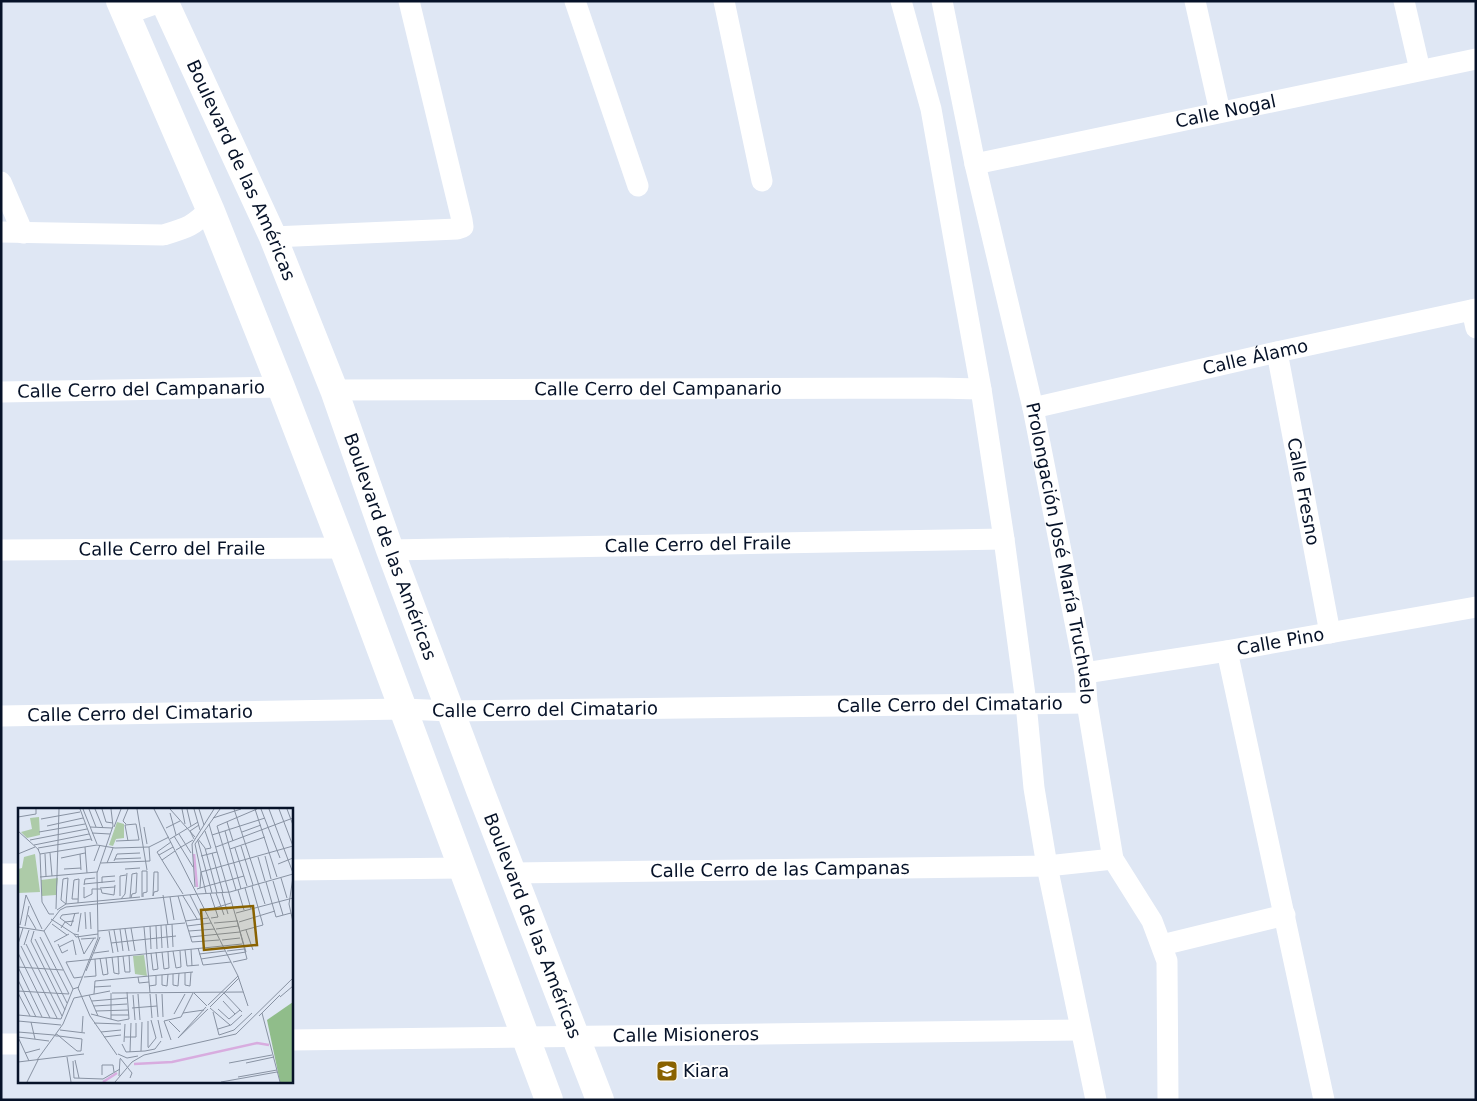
<svg xmlns="http://www.w3.org/2000/svg" width="1477" height="1101" font-family="'DejaVu Sans',sans-serif">
<style>
.lines{fill:none;stroke-linecap:round;stroke-linejoin:round}
.street{stroke:#fff;stroke-width:21}
.secondary{stroke:#fff;stroke-width:28}
.labels{text-anchor:middle;stroke-width:4;stroke-linejoin:round;paint-order:stroke}
.street-label{font-size:18px;fill:#061228;stroke:#fff}
.poi-label{font-size:18px;fill:#061228;stroke:#fff;text-anchor:start}
.inset-river{fill:none;stroke:#d8acdf;stroke-width:2.5}
.inset-road{fill:none;stroke:#8892a2;stroke-width:1}
.view{fill:#896200;fill-opacity:0.15;stroke:#896200;stroke-width:2.5}
.inset-edge{fill:none;stroke:#061228;stroke-width:2.5}
</style>
<rect width="100%" height="100%" fill="#dfe7f4"/>
<g class="lines">
<g class="street">
<path d="M575 1 638 186"/>
<path d="M724 1 762 181"/>
<path d="M901 1 931 109 960 273 981 389 1004 539 1026 703 1034 788 1047 866 1096 1100"/>
<path id="s1" d="M942 1 975 164 1033 408 1085 673 1087 703 1113 859 1152 921 1167 961 1168 1100"/>
<path d="M1195 1 1220 112"/>
<path d="M1404 1 1420 70"/>
<path d="M126 14 163 1"/>
<path id="s2" d="M975 164 1476 59"/>
<path d="M1 182 23 233"/>
<path d="M1 232 163 235C187 228 192 227 210 209"/>
<path d="M273 237 457 229 463 227 462 220 409 1"/>
<path d="M1472 310 1476 328"/>
<path id="s3" d="M1277 352 1330 633"/>
<path id="s4" d="M334 390 936 388 981 389"/>
<path id="s5" d="M1 392 281 387"/>
<path id="s6" d="M1033 408 1277 352 1476 309"/>
<path id="s7" d="M1 550 343 548"/>
<path id="s8" d="M390 550 1004 539"/>
<path d="M1227 651 1324 1100"/>
<path id="s9" d="M1085 673 1227 651 1476 607"/>
<path id="s10" d="M1 716 403 709 451 711 1087 703"/>
<path d="M291 870 461 868"/>
<path id="s11" d="M512 873 1047 866 1113 859"/>
<path d="M1 874H19"/>
<path d="M1162 945 1285 915"/>
<path id="s12" d="M291 1040 1080 1030"/>
<path d="M1 1044H19"/>
</g>
<g class="secondary">
<path d="M120 1 210 209 281 387 343 548 549 1100"/>
<path id="s13" d="M164 1 273 237 334 390 390 550 480 790 600 1100"/>
</g>
</g>
<defs>
<g id="school-square" transform="scale(1.125)"><rect x="-9" y="-9" width="18" height="18" rx="4" fill="#896200" stroke="#fff"/><path d="M0-5L7-2L0 1L-7-2ZM-4 1L0 2.5L4 1V4Q0 6-4 4Z" fill="#fff"/></g>
</defs>
<g fill-rule="evenodd">
<use href="#school-square" x="667" y="1071"/>
</g>
<g class="labels">
<g class="street-label">
<text dy="6" stroke="none"><textPath href="#s2" startOffset="256">Calle Nogal</textPath></text>
<text dy="6" stroke="none"><textPath href="#s13" startOffset="186">Boulevard de las Américas</textPath></text>
<text dy="6" stroke="none"><textPath href="#s6" startOffset="228">Calle Álamo</textPath></text>
<text dy="6" stroke="none"><textPath href="#s5" startOffset="140">Calle Cerro del Campanario</textPath></text>
<text dy="6" stroke="none"><textPath href="#s4" startOffset="324">Calle Cerro del Campanario</textPath></text>
<text dy="6" stroke="none"><textPath href="#s3" startOffset="142">Calle Fresno</textPath></text>
<text dy="6" stroke="none"><textPath href="#s8" startOffset="308">Calle Cerro del Fraile</textPath></text>
<text dy="6" stroke="none"><textPath href="#s13" startOffset="591">Boulevard de las Américas</textPath></text>
<text dy="6" stroke="none"><textPath href="#s7" startOffset="171">Calle Cerro del Fraile</textPath></text>
<text dy="6" stroke="none"><textPath href="#s1" startOffset="565">Prolongación José María Truchuelo</textPath></text>
<text dy="6" stroke="none"><textPath href="#s9" startOffset="198">Calle Pino</textPath></text>
<text dy="6" stroke="none"><textPath href="#s10" startOffset="949">Calle Cerro del Cimatario</textPath></text>
<text dy="6" stroke="none"><textPath href="#s10" startOffset="544">Calle Cerro del Cimatario</textPath></text>
<text dy="6" stroke="none"><textPath href="#s10" startOffset="139">Calle Cerro del Cimatario</textPath></text>
<text dy="6" stroke="none"><textPath href="#s11" startOffset="268">Calle Cerro de las Campanas</textPath></text>
<text dy="6" stroke="none"><textPath href="#s13" startOffset="996">Boulevard de las Américas</textPath></text>
<text dy="6" stroke="none"><textPath href="#s12" startOffset="395">Calle Misioneros</textPath></text>
</g>
<g class="poi-label">
<text x="683" y="1077">Kiara</text>
</g>
</g>
<g transform="translate(18 808)">
<rect width="275" height="275" fill="#dfe7f4"/>
<path d="M21 9 22 27 9 30 3 24 14 21 12 10ZM99 14 106 16V30L98 31 95 38 91 37ZM17 46 22 84 0 85V61L4 60 6 49ZM40 70 38 87 24 88 23 72ZM126 147 129 168 117 166 115 148Z" fill="#adcba8"/>
<path d="M275 194V274H262L249 212Z" fill="#90bd8a"/>
<path class="inset-river" d="M176 46 179 79M116 256 154 254 239 235 251 237M85 274 99 265"/>
<path class="inset-road" d="M62 1 74 33M65 1 79 36M71 1 78 19M77 1 85 20M84 1 88 14 95 15M93 1 95 18 79 65 80 130 60 180 72 208 99 247M119 1 129 62M136 1 220 168 230 198M152 1 177 29M164 1 167 16M169 1 173 18M176 1 182 22M181 1 186 17M216 1 247 96M237 1 259 69M243 1 262 50M251 1 275 65M261 1 275 38M269 1 275 17M152 5 158 27M0 9 18 6V1M195 10 223 1M23 11 62 4M209 14 215 33M108 16 105 13 110 1M29 18 65 10M72 19 94 20M96 19 103 1M126 19 129 36M148 20 162 13M0 23 21 42M187 23 193 40 188 41M207 23 223 81M21 24 67 16M224 24 243 17M74 25 92 26M161 26 173 45M194 27 247 10M156 28 175 59M152 31 180 14M176 31 172 23 181 17M180 31 187 40 199 85M12 32 69 21M98 33 120 32H121L118 16 107 17 110 33M180 33 194 85M153 34 139 44 165 86M16 37 71 26M223 38 235 77M67 39 69 65M198 39 275 10M20 40 73 31M217 40 229 78M20 41 22 46 79 37 97 40 131 39 151 29M212 41 247 29M158 42 175 32M32 45 34 68M194 45 205 85M0 46 17 39M22 46 24 94 31 106H36M27 46 28 68M62 46 63 62M141 47 155 39M183 48 199 44M247 48 253 71M240 49 247 73M43 50 67 45M97 51 123 50M144 52 157 43M76 53 82 37M96 53 99 46 122 45M83 55 132 53 131 39M89 55 95 40M260 56 275 50M46 61 63 60M107 61 122 60M22 69 79 64M275 69 271 96 275 114M263 70 269 90M208 73 226 68M255 73 265 107M248 74 258 109 273 105M84 75V69L97 68M66 76 97 73M66 77 67 71 77 70M66 79V90L74 86V81M177 79 174 36 196 1M82 80 97 79M182 80 207 73M227 80 233 101M74 81H83L84 85 96 87 97 77M179 81 182 80 183 64 177 36 202 1M218 82 199 18 239 1M220 82 226 102M188 85 183 64 275 38M192 85 200 109 193 110M198 85 206 107M204 85 210 106M180 86 212 84 275 66M8 87 24 121M145 87 150 117M172 87 184 111M102 88V68L108 67M135 88 136 64H140V83L136 84 135 88M160 88 174 134 201 132M165 88 179 111M124 89V63H129V84L125 85V89M152 89 156 112M112 90 114 66 119 65 118 85 114 86 113 90M60 91H54L56 72 61 71 60 95M103 91 107 86 109 65M48 96 43 92 45 71 50 70 48 96M38 101 41 1M39 102 48 96 122 89M187 103 213 95M67 104 68 121M72 104 73 121M57 105 53 118 42 110 44 107 61 105M218 105 275 90M10 107 18 121M33 111 56 126M167 113 190 110M221 114 257 103M196 115 219 113M34 116 49 127M154 116 155 139M2 117 8 87M143 117 144 140M148 117 150 140M7 118 11 98M132 118 133 141M138 118 139 141M169 118 193 115M0 119 26 123 42 102 48 99 180 86M126 119 132 185M43 120 47 114 56 113M113 120 117 143M102 121 105 143M107 121 111 143M198 121 220 118M96 122 100 144M228 122 235 142M16 123 13 133 47 202M26 123 55 181M80 123 167 115M91 123 95 145M171 123 197 121M223 123 245 117 234 78M60 124 63 105M61 127 56 126 58 129 80 126M60 128 66 146M22 129 51 186M172 129 222 124M17 131 49 195M63 131 78 130M55 132 58 147M204 132 222 130M36 134 51 126M93 135 158 128M0 136 5 120M8 136 44 208M40 136 44 145 50 142M6 137 11 122M3 138 39 210M41 139 55 132M180 140 185 157 213 154M173 141 174 158M167 142 169 158 181 157M155 143 158 160 163 159 162 143M209 143 226 141M144 144 146 161 151 160 150 144M0 145 32 210M76 145 91 143M133 145 135 162 140 161 138 144M66 146 76 130M181 146 207 143M105 148 107 164H112L111 147M94 149 96 165 101 166 100 148M82 150 85 167 90 166 88 150M183 151 228 144 191 16M215 154 229 151 219 112M0 159 24 209M0 159 45 162M68 163 82 129M167 165V177L172 178 173 164M155 166V177L160 178 161 165M144 167V177L149 178 150 166M64 169 56 170 48 154 224 136M66 169 78 168 77 151M120 169 121 175 131 174M0 172 18 209M131 178 138 177V168M76 179 93 178M0 183 51 186M0 185 12 208M93 185V211M94 185 225 184M176 185 189 198M206 185 224 204M76 186 77 173 175 164M120 186 122 212M132 186 134 210M138 186 140 209M144 186 145 209M71 187 80 208M115 187 117 212M262 189 275 178M74 193 109 190M205 193 217 206M190 197 220 168M76 198 109 196M192 199 221 170M114 200 139 198M192 200 212 217M200 201 211 211 222 202M78 203 110 202M195 204 201 227 216 222 234 205M165 205 186 202M244 205 262 274M73 206 100 213 111 211 109 184M156 206 167 186M0 207 43 211 55 181 61 179M93 207H111M241 208 262 187M140 212 144 230M0 213 43 217M151 213 162 224M13 214 17 231M76 215 103 216M200 221 213 217 224 207M42 222 67 225M0 224 36 227M64 224 65 208M83 224 103 222M36 227 38 228H41L64 231 63 243H59L48 234 41 228 40 227 38 226M0 229 31 233M0 229 11 253M86 229 103 227M107 229H118V215M160 230 188 199M160 230 190 201M153 232 146 213 163 209 175 185M106 234 107 216M104 236 108 244 127 243 137 241 143 233M130 239V213M130 240 138 230 133 212M123 243 124 214M112 244 113 215M7 245 22 241M100 246 109 250 120 248M49 249 53 274M102 250 114 265 112 270M19 252 45 216 56 190 92 183M57 252 61 270M55 253 56 270 85 271 102 261M0 254 66 246M211 255 254 247M228 255 256 249M84 267V257H95L96 264M101 268 102 251M220 269 259 262M9 274 20 252M97 274 114 254 126 247 218 226 275 170M203 274 259 264"/>
<path class="view" d="M235 98 239 137 186 142 183 102Z"/>
<rect width="275" height="275" class="inset-edge"/>
</g>
<rect width="1477" height="1101" fill="none" stroke="#061228" stroke-width="5"/>
</svg>
